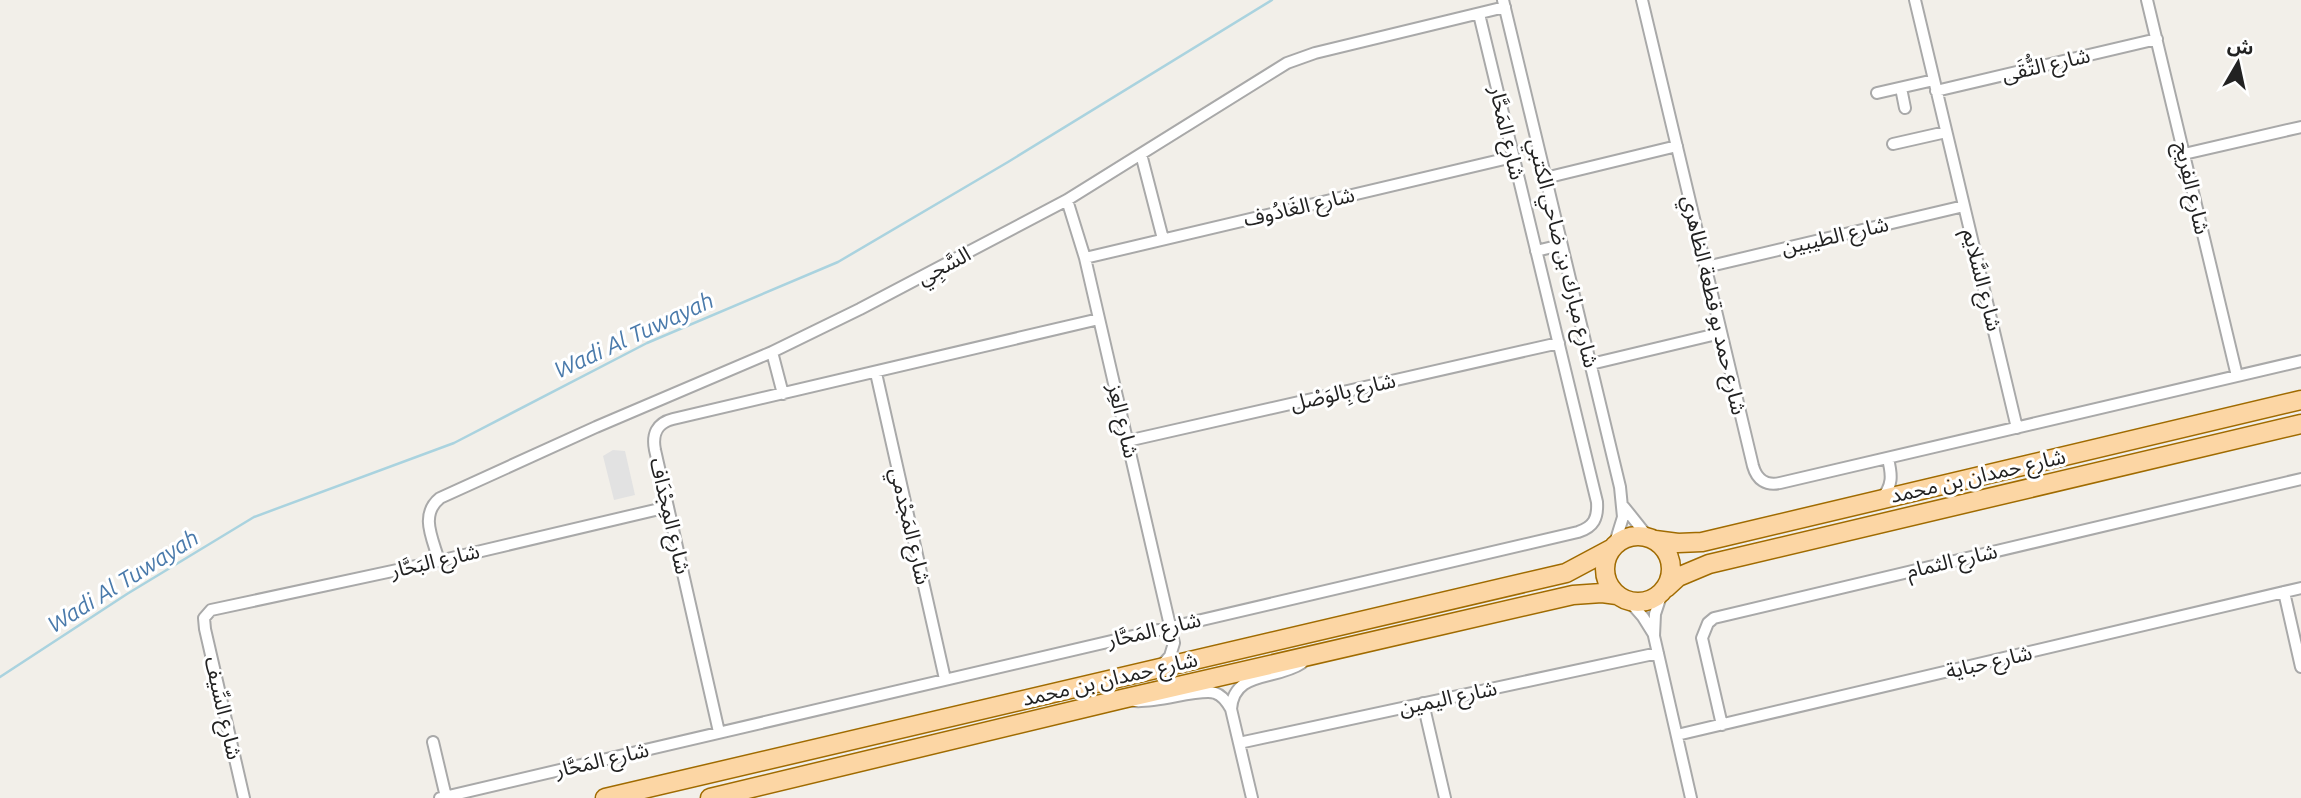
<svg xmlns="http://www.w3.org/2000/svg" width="2301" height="798" font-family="Ubuntu,'Noto Sans Arabic',sans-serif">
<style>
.parking{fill:#e2e2e2}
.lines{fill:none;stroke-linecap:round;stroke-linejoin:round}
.stream{stroke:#aad3df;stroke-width:2.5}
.minor-casing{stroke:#a9a9a9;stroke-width:14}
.primary-casing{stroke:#a06b00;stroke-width:21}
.minor{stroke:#fff;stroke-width:10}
.primary{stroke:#fcd6a4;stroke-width:18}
.labels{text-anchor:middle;stroke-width:6;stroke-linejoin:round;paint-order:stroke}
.street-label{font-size:21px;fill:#222;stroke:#fff}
.water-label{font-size:23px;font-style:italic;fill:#4a7aab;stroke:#fff}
</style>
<rect width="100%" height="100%" fill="#f2efe9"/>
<path class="parking" d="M613 450 625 451 635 495 614 500 603 456Z"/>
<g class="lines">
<path class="stream" d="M0 677 127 594 254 517 454 443 647 343 838 262 1008 162 1272 0"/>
<g class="minor-casing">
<path id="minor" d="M1503 0 1620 487 1623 517 1614 546
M1642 0 1753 466C1757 480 1766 486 1780 483L2301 361
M1915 0 2017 428
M2147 0 2237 376
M1901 88 1905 108
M1936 91 2157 39
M1877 93 1934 80
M1893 144 1946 132
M1141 154 1163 239
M2184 154 2301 127
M1545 178 1677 146
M1067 200 1085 258 1174 643 1170 656 1161 666
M1536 251 1561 245
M1085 258 1513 157
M1706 267 1964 206
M772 352 783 394
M1591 364 1721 333
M876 373 945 679
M1127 441 1559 343
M1881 499C1893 486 1892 475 1888 459
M1624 507 1648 537
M439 561C433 539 419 515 440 498L596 427 772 352 860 309 1067 200 1287 63 1315 53 1505 7
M2284 592 2301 667
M1662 593 1655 614 1654 636 1691 798
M1629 601 1643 617 1653 633
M1135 701C1157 703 1201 688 1215 693 1222 695 1227 702 1231 709
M1423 703 1445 798
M1722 725 1702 638 1708 623 1714 618 2301 479
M719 732 655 450C652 435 656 423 673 419L1099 319
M1677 735 2301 588
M433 742 446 797
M1239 743 1658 653
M244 798 205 629 204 618 211 610 439 561 668 507
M440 798 1578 532C1594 527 1598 518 1597 502L1479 14
M1252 798 1231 709C1234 670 1275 681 1302 663"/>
</g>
<g class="primary-casing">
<path id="primary" d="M1605 569a33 33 0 1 1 66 0a33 33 0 1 1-66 0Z
M1655 540 1678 543 1702 542 2301 400
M1666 588 1678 577 1709 564 2301 424
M605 798 1566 573 1611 549
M710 798 1122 699 1573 595 1602 593 1617 595"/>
</g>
<use href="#minor" class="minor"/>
<use href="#primary" class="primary"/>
</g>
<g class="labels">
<g class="street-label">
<text transform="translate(2046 65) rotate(-13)" y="7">شارع التُّقَى</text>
<text transform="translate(1507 133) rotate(77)" y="7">شارع المَحَّار</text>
<text transform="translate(2192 188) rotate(77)" y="7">شارع الفِريج</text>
<text transform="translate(1299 207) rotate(-13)" y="7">شارع الغَادُوف</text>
<text transform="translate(1835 236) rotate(-13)" y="7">شارع الطيبين</text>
<text transform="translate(1563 253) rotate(76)" y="7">شارع مبارك بن ضاحي الكتبي</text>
<text transform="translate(944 266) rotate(-28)" y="7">السَّجِي</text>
<text transform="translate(1982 280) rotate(76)" y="7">شارع السَّلايم</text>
<text transform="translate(1714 305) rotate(77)" y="7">شارع حمد بو قطعة الظاهري</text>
<text transform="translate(1343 392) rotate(-13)" y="7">شارع بِالوَصْل</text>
<text transform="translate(1123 421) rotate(77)" y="7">شارع العِز</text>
<text transform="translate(1978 476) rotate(-13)" y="7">شارع حمدان بن محمد</text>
<text transform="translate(670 516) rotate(77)" y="7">شارع المِجْدَاف</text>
<text transform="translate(910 526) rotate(77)" y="7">شارع المَجْدمي</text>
<text transform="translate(435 561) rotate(-13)" y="7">شارع البَحَّار</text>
<text transform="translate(1952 561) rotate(-13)" y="7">شارع الثمام</text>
<text transform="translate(1154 630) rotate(-13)" y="7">شارع المَحَّار</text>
<text transform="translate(1989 662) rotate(-13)" y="7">شارع حباية</text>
<text transform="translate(1110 679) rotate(-13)" y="7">شارع حمدان بن محمد</text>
<text transform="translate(1448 698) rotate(-12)" y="7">شارع اليمين</text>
<text transform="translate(223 708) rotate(77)" y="7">شارع السِّيف</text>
<text transform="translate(602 760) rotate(-13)" y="7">شارع المَحَّار</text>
</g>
<g class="water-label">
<text transform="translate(634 335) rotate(-25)" y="8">Wadi Al Tuwayah</text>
<text transform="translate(123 581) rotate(-32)" y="8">Wadi Al Tuwayah</text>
</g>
</g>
<g transform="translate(2238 63) rotate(9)" stroke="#ffffff" stroke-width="5" paint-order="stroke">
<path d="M0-5L12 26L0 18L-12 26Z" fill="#222222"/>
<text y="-10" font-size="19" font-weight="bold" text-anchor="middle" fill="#222222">ش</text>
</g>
</svg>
